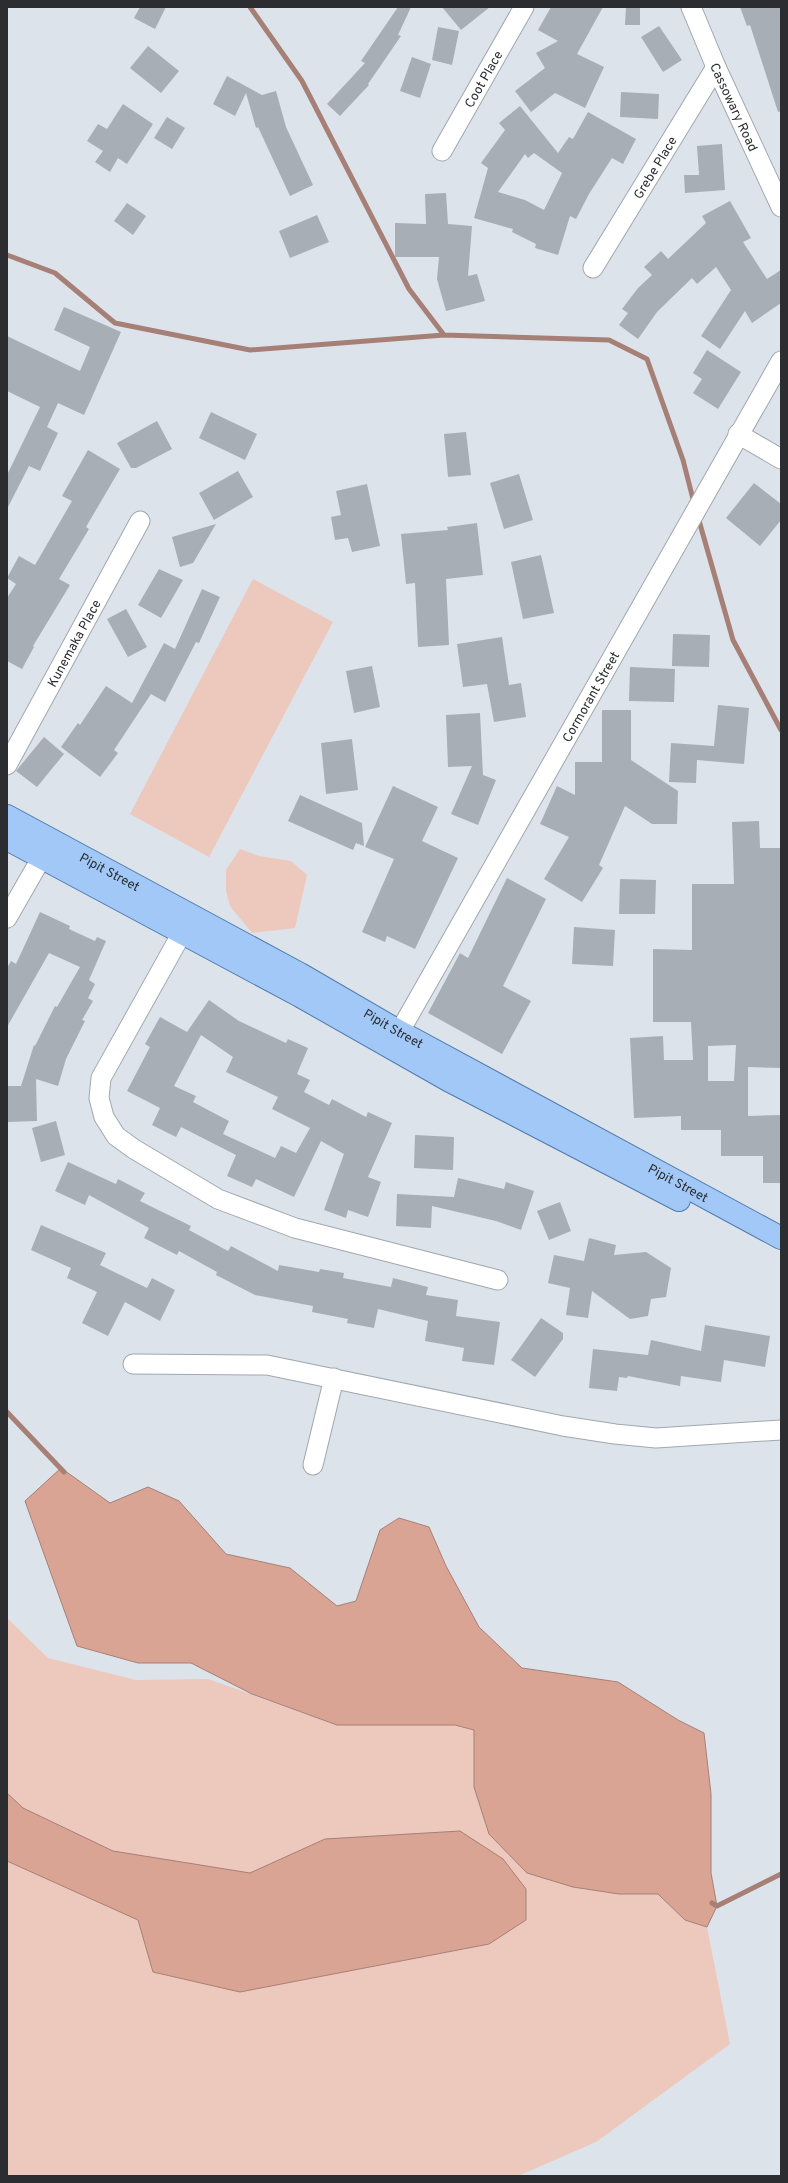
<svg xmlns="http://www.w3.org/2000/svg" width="788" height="2183" font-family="Overpass,sans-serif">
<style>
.green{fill:#ecc8bd}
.water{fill:#daa494;stroke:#a68076}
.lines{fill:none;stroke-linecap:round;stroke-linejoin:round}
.stream{stroke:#a68076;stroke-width:5}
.building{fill:#a8aeb5;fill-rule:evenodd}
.minor-casing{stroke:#a1a7ae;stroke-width:21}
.major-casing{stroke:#4f7aad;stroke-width:24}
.minor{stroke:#fff;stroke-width:19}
.major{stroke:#a1c8f6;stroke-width:22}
.labels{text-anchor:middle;stroke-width:3;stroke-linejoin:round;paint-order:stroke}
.street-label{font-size:13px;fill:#2b2d30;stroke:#eaf1f8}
</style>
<rect width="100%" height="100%" fill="#dde3eb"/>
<path class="green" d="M253 579 333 622 209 857 130 814Z
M240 849 259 856 291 861 307 875 295 928 252 933 230 906 226 891V870Z
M7 1618 48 1658 136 1680 208 1679 337 1725H455L474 1730V1787L619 1894H658L685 1920 707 1927 730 2044 596 2142 518 2176H7Z"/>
<path class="water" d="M61 1468 110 1503 148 1487 179 1501 226 1554 290 1568 337 1606 356 1601 380 1530 399 1518 429 1527 446 1566 479 1627 522 1668 618 1682 678 1720 704 1733 711 1794V1873L717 1906 707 1927 685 1920 658 1894H619L573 1887 527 1873 489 1834 474 1787V1730L455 1725H337L252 1694 191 1663H138L77 1646 25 1501Z
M7 1793 23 1808 113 1851 250 1873 325 1839 460 1831 503 1859 526 1889V1920L489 1944 240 1992 153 1972 138 1920 7 1861Z"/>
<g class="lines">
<path class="stream" d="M250 7 302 81 409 289 444 335
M7 255 55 273 115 323 250 350 444 335 609 340 647 359 683 460 694 503
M698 517 733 640 781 730
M7 1412 64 1472
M712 1903 717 1906 781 1874"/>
</g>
<path class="building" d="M140 7H166L155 29 134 18Z
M398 7H411L398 35 401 36 368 84 369 85 340 116 327 104 365 63 361 61Z
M442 7H490L461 30Z
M551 7H603L577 54 604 67 585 108 555 93 531 112 515 91 545 68 536 53 558 41 538 30Z
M626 7H640V25H625Z
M740 7H781V111L778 112 750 25 747 26Z
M659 26 682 60 663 72 641 37Z
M438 27 459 31 452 65 432 60Z
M148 46 179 71 161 93 130 68Z
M412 57 431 64 420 98 400 91Z
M227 76 262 95 276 91 286 127 313 185 290 196 258 127 256 128 246 93 235 116 213 104Z
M621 92 659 94 658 119 620 117Z
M123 104 153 124 127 164 118 158 110 172 95 162 103 151 87 141 98 124 107 129Z
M520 106 558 153 569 137 573 139 588 112 636 139 623 164 612 158 589 194 576 219 570 216 558 255 535 248 536 244 512 232 513 229 474 218 488 168 481 163 505 130 499 123ZM534 153 562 173 544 210 525 200 498 192 525 154 528 158Z
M167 117 185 128 172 149 154 138Z
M722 144 725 190 685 193 684 175H699L697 146Z
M446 193 448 224 472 226 468 276 477 274 485 301 446 311 437 279 439 257H395V223L426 224 425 194Z
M730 201 751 238 743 242 767 279 781 270V303L752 323 745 311 720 349 701 336 731 290 716 267 697 284 692 278 657 312 638 339 619 325 628 313 622 309 638 288 652 275 644 267 661 251 668 259 706 223 702 216Z
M127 203 146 216 133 235 114 221Z
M317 215 329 242 290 258 279 231Z
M64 307 121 332 84 415 58 403 47 427 58 433 40 471 29 466 7 509V475L40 407 7 391V336L80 371 90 347 54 330Z
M707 350 741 372 718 409 693 393 702 379 693 373Z
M211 412 257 434 245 460 199 438Z
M157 421 172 449 136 468H131L117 443Z
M466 432 471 475 448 477 444 434Z
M88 450 120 469 86 527 89 529 59 579 70 585 33 646 34 647 22 669 7 661V598L16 584 7 578 19 556 35 565 72 501 62 496Z
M238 471 253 497 214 520 199 493Z
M519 474 533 520 504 529 490 483Z
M754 483 781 504V520L760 546 726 518Z
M367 484 380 546 352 552 348 538 335 540 331 517 341 515 336 491Z
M477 523 483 575 446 579 449 645 418 647 415 583 406 584 401 534 448 530 447 527Z
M216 524 193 563 180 567 172 537Z
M541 555 554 613 523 619 511 562Z
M159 569 183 580 161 618 138 605Z
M202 589 220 597 199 643 196 642 165 702 151 694 114 750 118 753 100 777 61 747 78 723 80 725 106 686 132 703 164 643 175 649Z
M126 609 147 647 128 657 107 619Z
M673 634 710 635 709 667 672 666Z
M502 637 509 685 521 683 526 717 494 722 487 684 463 687 457 644Z
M372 666 380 707 354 713 346 671Z
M630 667 675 669 674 702 629 701Z
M718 705 749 708 744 764 697 760 696 783 669 782 671 743 714 746Z
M602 710H631V760L678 791 677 824H652L625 806 599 865 603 868 582 902 544 879 569 837 540 824 557 786 575 795V762H602Z
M480 713 483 775 496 780 478 825 451 814 472 766 448 767 446 715Z
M44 737 64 754 37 787 16 771Z
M352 739 358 790 326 794 321 743Z
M393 786 438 807 422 841 458 858 415 949 387 936 385 942 362 932 394 859 365 847Z
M300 795 362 823 364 846 356 843 353 850 288 821Z
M759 821 760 848H781V1068L748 1067V1116L781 1115V1183H763V1156H721V1130H681V1116L634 1118 630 1038 663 1036 664 1060H693L691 1022H653V949L692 950V884H734L732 822ZM736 1045 734 1081H708V1046Z
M507 878 546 899 503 986 531 1001 502 1054 428 1013 460 953 468 958Z
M620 879 656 880 655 914H619Z
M40 912 70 926 69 929 95 941 97 937 106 941 89 980 95 984 88 998 93 1001 82 1020 85 1021 66 1059 58 1086 36 1079 37 1121 7 1122V1086H21L34 1045 35 1046 55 1006 57 1007 80 967 49 953 7 1027V968L11 961 16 964Z
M574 927 615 930 613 966 572 964Z
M209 1000 239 1021 286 1043 288 1039 308 1048 297 1074 310 1080 304 1092 329 1105 332 1099 366 1117 368 1112 392 1123 368 1177 381 1182 368 1217 348 1210 346 1218 324 1210 344 1154 321 1141 294 1197 256 1179 252 1187 227 1176 236 1155 181 1127 176 1137 152 1125 160 1108 127 1091 150 1047 145 1044 160 1017 187 1032ZM201 1035 233 1057 226 1072 278 1097 272 1109 310 1128 296 1153 281 1146 275 1158 223 1134 229 1121 193 1102 196 1096 174 1086Z
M56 1121 65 1155 41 1162 32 1128Z
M415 1135 454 1137 453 1170 414 1168Z
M68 1162 116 1184 118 1179 145 1193 140 1201 191 1226 189 1230 228 1251 231 1246 278 1271 279 1265 319 1272 320 1269 344 1273 343 1278 391 1287 393 1278 428 1287 426 1295 458 1300 456 1316 500 1322 494 1365 462 1361 464 1348 425 1341 428 1321 378 1309 374 1328 347 1323 348 1319 312 1312 313 1306 255 1295 216 1275 217 1272 179 1251 177 1255 144 1238 149 1228 89 1195 85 1205 55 1191Z
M458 1178 504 1189 506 1182 534 1191 521 1230 496 1221 432 1206 431 1228 396 1226 397 1194 454 1197Z
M560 1202 571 1231 549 1240 537 1211Z
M41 1225 106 1253 100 1265 147 1288 152 1278 175 1290 160 1321 125 1302 108 1336 82 1323 97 1292 67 1278 71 1268 31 1250Z
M589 1238 616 1245 614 1255 646 1252 671 1268 666 1297 651 1299 648 1316 630 1319 592 1291 588 1318 566 1315 570 1288 548 1283 554 1255 584 1261Z
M541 1318 563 1333V1339L535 1377 511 1360Z
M705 1325 770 1336 765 1367 724 1360 721 1382 681 1376 680 1386 628 1376 627 1378 619 1377 617 1391 589 1388 593 1349 648 1355 651 1340 701 1351Z"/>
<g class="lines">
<g class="minor-casing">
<g id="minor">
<path id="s1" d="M691 7 716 67 781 207"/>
<path id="s2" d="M442 151 524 7"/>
<path id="s3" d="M593 268 716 67"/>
<path d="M738 434 781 459"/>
<path id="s4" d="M7 765 140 521"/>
<path d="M7 918 42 857"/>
<path d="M182 933 101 1078 99 1098 104 1117 116 1136 134 1149 218 1199 295 1228 498 1280"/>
<path id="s5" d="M392 1045 781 361"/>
<path d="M133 1364 267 1365 563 1426 615 1434 656 1438 781 1430"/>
<path d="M313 1465 334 1378"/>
</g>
</g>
<g class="major-casing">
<g id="major">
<path id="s6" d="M7 816 300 974 400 1032 781 1238"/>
<path d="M7 839 300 996 448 1080 679 1200"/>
</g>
</g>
<use href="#minor" class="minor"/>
<use href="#major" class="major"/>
</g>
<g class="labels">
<g class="street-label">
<text dy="5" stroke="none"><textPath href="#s2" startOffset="83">Coot Place</textPath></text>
<text dy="5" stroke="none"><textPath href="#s1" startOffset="109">Cassowary Road</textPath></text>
<text dy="5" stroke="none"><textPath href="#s3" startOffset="118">Grebe Place</textPath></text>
<text dy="5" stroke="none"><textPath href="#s4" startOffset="139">Kunemaka Place</textPath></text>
<text dy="5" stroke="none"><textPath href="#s5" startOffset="401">Cormorant Street</textPath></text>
<text dy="5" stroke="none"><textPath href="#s6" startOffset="117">Pipit Street</textPath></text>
<text dy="5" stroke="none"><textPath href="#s6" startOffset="441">Pipit Street</textPath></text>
<text dy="5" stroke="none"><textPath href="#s6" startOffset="765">Pipit Street</textPath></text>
</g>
</g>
<rect width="788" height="2183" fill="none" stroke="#2b2d30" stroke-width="16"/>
</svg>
